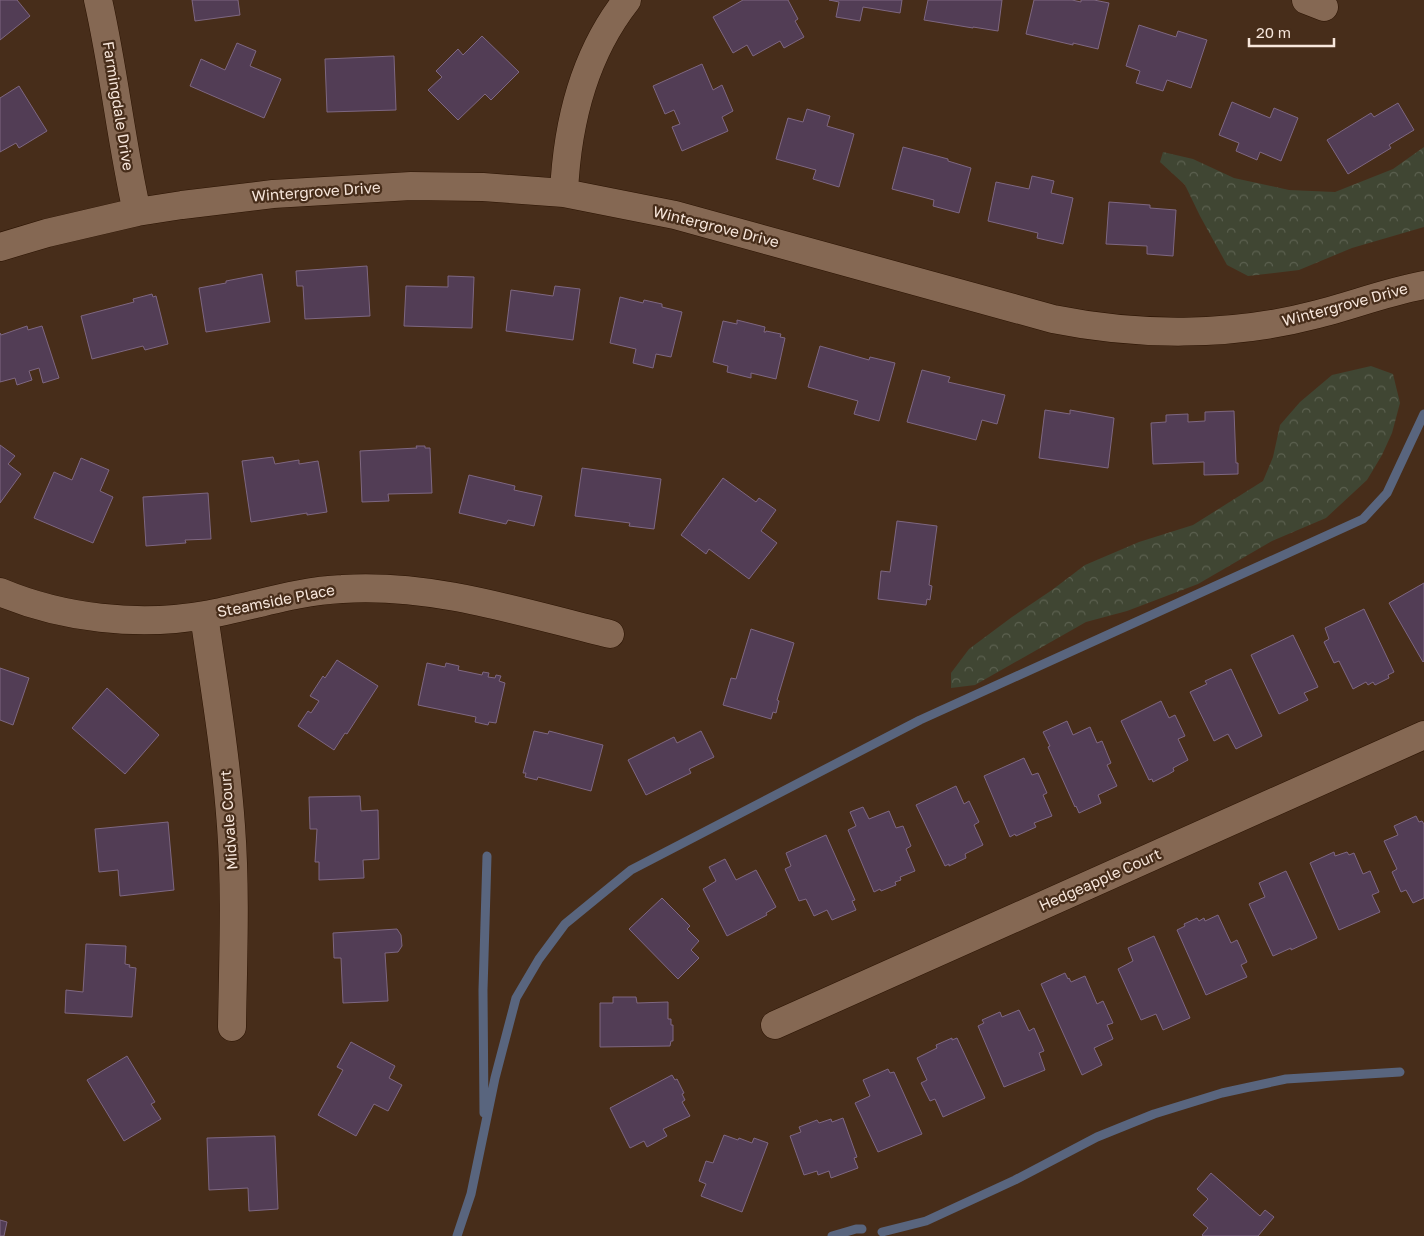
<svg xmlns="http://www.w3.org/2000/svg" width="1424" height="1236" font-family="'Golos Text',sans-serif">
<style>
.forest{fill:url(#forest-crowns)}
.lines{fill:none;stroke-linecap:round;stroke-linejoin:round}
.stream{stroke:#59657e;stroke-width:9}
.building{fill:#523d55;stroke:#7e6781}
.minor-casing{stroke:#2c1403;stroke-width:29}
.minor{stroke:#856853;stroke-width:28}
.labels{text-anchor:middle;stroke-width:4.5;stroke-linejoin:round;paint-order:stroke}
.street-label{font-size:15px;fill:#f7e6db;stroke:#472d1a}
</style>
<defs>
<pattern id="forest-crowns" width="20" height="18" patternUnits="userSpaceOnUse" patternTransform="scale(1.25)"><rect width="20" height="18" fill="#404633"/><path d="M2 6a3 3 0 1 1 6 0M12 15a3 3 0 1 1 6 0" fill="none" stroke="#5c6150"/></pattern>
</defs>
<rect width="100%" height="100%" fill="#472d1a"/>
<path class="forest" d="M1424 147V227L1352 248 1299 270 1248 276 1227 265 1200 216 1185 185 1160 162 1163 152 1193 159 1234 178 1289 190 1335 192 1393 169Z
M1371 366 1393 374 1400 403 1392 433 1382 455 1367 480 1326 518 1272 541 1198 584 1127 611 1086 622 975 685 951 688V673L969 649 1012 617 1052 590 1085 565 1139 542 1193 525 1263 481 1273 457 1280 425 1300 402 1332 375Z"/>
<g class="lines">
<path class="stream" d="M484 1113 483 990 487 856
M882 1232 926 1221 1015 1180 1097 1137 1154 1114 1222 1093 1286 1079 1400 1072
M457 1236 471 1194 495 1078 516 998 539 959 565 924 631 870 920 720 1363 519 1387 493 1424 414
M832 1236 856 1229H862"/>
</g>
<path class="building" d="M0 0H17L30 16 0 40Z
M192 0H238L240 15 195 21Z
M743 0H788L798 19 795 21 804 37 784 48 780 41 753 56 747 45 733 53 713 17Z
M829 0H902L900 13 863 7 860 21 836 17 839 2Z
M928 0H1002L998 31 973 27V28L924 20Z
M1034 0H1072L1081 2V0H1094L1109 3 1098 49 1073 43V45L1026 34Z
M1139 25 1176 37 1178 31 1207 40 1191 88 1167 80 1163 91 1136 83 1140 71 1126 66Z
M482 36 519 72 491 100 485 94 458 120 428 90 442 77 436 71 458 49 463 55Z
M237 43 256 51 250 66 281 79 264 118 190 86 201 59 225 70Z
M394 56 396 110 327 112 325 59Z
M702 64 713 90 722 85 733 111 722 117 728 131 682 151 672 127 680 124 674 110 665 114 653 86Z
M19 86 47 131 19 148 16 143 0 152V98Z
M1232 102 1270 118 1274 108 1298 118 1281 161 1260 152 1257 160 1236 151 1239 143 1219 135Z
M1398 103 1414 130 1389 145 1391 148 1348 174 1327 140 1371 113 1374 117Z
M807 109 830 116 827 126 854 134 839 187 813 179 816 170 776 159 788 118 803 122Z
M903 147 948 159V161L971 168 959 213 933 206 934 200 892 189Z
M1032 176 1054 181 1051 193 1073 198 1063 244 1037 238 1038 233 988 221 996 182 1029 189Z
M1109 202 1150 205V208L1176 210 1173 256 1147 254V246L1106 244Z
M367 266 370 316 305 319 303 286H297L296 271Z
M262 274 270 322 206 332 199 288 226 283V281Z
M448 276 474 277 472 328 404 326 406 286 448 287Z
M555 286 580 289 573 340 506 331 511 290 553 296Z
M152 294 153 297 156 296 168 344 145 350 143 346 92 359 81 316 134 302 133 299Z
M620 297 643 303 644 300 662 304V307L682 312 671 357 656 354 653 368 633 363 636 349 610 343Z
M737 320 765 327 764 332H766V331L781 334 780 337 785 338 776 379 751 373V378L727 372 728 366 713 362 723 321 737 324Z
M27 326 28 330 42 326 59 378 43 383 39 368 29 371 32 380 17 385 15 378 0 382V333L1 335Z
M820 346 869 360 870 357 895 363 879 421 854 414 858 401 808 387Z
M922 370 950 377 948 382 1005 395 997 424 982 420 976 440 907 422Z
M1045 410 1070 414V410L1114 418 1108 468 1039 458Z
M1234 411 1236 463H1238V474L1204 475V462L1153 464 1151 423 1166 422V415L1188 414V422L1205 421V412Z
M0 445 15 456 8 464 21 474 0 503Z
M416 446H425V448H430L432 493 388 494 389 501 362 502 360 451 417 448Z
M273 457 275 464 299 460V464L318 461 327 512 307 515V513L251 522 242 461Z
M81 458 109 470 100 491 113 497 93 543 34 518 54 472 72 480Z
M582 468 661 479 654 529 629 526 630 523 575 516Z
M469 475 515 486 514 490 542 496 534 526 508 520 506 524 459 513Z
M723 478 756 502 759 498 776 510 761 531 777 543 749 579 709 549 706 554 681 535Z
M208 493 211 539 185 540 186 543 146 546 143 497Z
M897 521 937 526 929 585 932 586 930 600 927 599 926 605 878 599 881 571 890 572Z
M1424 583V661L1423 662 1389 603Z
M1364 609 1394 672 1388 675 1389 678 1375 685 1373 682 1368 685 1366 682 1353 689 1339 661 1334 663 1324 642 1329 639 1325 628Z
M751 629 794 643 777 700 779 701 776 713 773 712 771 719 723 705 731 678 736 679Z
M1293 635 1318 687 1304 693 1308 700 1279 714 1251 655Z
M337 660 378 686 347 734 345 733 334 750 298 726 308 711 311 713 319 701 310 696 323 676 325 678Z
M427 663 445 667 446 663 459 666 458 670 482 675 483 672 489 673 488 677 495 678 496 675 501 676 499 681 505 683 496 723 489 722 488 725 475 722 476 717 418 705Z
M0 668 29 678 13 725 0 720Z
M1231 669 1262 736 1236 749 1228 734 1214 741 1190 692 1207 684 1205 681Z
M107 688 159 735 125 774 72 728Z
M1161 701 1169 718 1175 715 1185 736 1178 739 1188 760 1173 768 1174 771 1169 774 1153 782 1152 779 1149 780 1121 721Z
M1067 721 1073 735 1090 727 1097 743 1102 741 1111 763 1107 765 1117 786 1098 795 1101 803 1079 813 1076 806 1075 807 1048 747 1050 746 1043 732Z
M534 731 548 734 549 731 603 745 591 791 538 777 537 780 525 777 526 773H523Z
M701 731 714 757 689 769 691 773 646 795 628 760 674 737 677 743Z
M1024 758 1032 775 1038 773 1047 793 1043 795 1052 816 1034 823 1036 827 1016 836 1015 834 1010 837 984 776Z
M956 786 964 804 969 801 979 822 974 825 983 845 965 854 966 858 949 866V864L945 866 916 805Z
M360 796 361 811 378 810 379 859 363 860 364 878 319 880V862H315L317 829H310L309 797Z
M863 807 869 819 889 811 896 828 903 826 911 846 906 849 915 871 900 877 901 880 895 882 896 885 881 891 880 889 874 892 848 830 856 826 850 812Z
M1416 816 1419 822 1422 821 1424 824V898L1413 903 1406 890 1401 892 1392 872 1397 869 1384 841 1398 835 1394 826Z
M168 822 174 890 120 896 118 870 99 872 95 829Z
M826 835 855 900 852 901 856 910 832 920 827 910 814 916 806 899 799 901 785 869 791 866 786 853Z
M1334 852 1335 856 1347 852 1349 855 1354 853 1363 874 1370 871 1379 892 1372 895 1380 912 1339 930 1310 863Z
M725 859 736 880 756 870 776 907 766 913 767 915 727 936 703 889 716 881 709 867Z
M1286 871 1317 938 1291 950V948L1273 956 1249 904 1265 897 1259 883Z
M662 898 690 926 687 929 699 941 691 950 699 958 678 979 629 929Z
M1218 915 1231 943 1237 940 1247 962 1241 965 1247 977 1206 995 1177 930 1185 926 1184 924 1197 918 1199 921 1204 918 1205 921Z
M397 929 401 935 402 946 398 952 385 953 388 1001 343 1003 341 958H334L333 933Z
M1154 936 1190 1018 1163 1030 1156 1014 1141 1020 1118 969 1133 961 1128 948Z
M86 944 126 946 125 964 130 965 129 967 136 968 132 1017 65 1013 66 990 83 992Z
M1065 973 1068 979 1069 978 1071 982 1085 976 1097 1004 1103 1001 1113 1023 1107 1025 1113 1039 1094 1048 1102 1065 1082 1075 1041 984Z
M613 997H636L637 1003 668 1002V1019H671V1025H673V1041H671L670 1046 600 1047V1003H613Z
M1019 1010 1029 1031 1034 1028 1044 1051 1039 1053 1045 1070 1004 1087 978 1026 984 1023 982 1020 1000 1012 1002 1017Z
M952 1038V1040L957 1038 985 1098 943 1117 935 1099 930 1101 921 1083 927 1080 917 1058 937 1048 936 1045Z
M351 1042 395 1066 389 1078 402 1085 388 1111 374 1104 356 1136 318 1115 343 1070 337 1067Z
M127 1056 155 1102 151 1104 161 1119 124 1141 87 1080Z
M888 1069 890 1073 894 1072 922 1134 878 1152 855 1103 870 1096 863 1080Z
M672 1075 675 1080 677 1079 684 1093 682 1094 685 1100 682 1102 690 1116 663 1129 667 1136 647 1147 644 1141 630 1148 610 1108Z
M843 1118 857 1157 854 1158 858 1168 831 1178 829 1171 818 1175 817 1171 804 1175 790 1136 801 1132 799 1127 817 1120 819 1123 831 1119 832 1122Z
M724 1135 738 1140 739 1138 752 1143 754 1138 768 1143 742 1212 701 1196 706 1184 699 1181 706 1161 713 1163Z
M275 1136 278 1209 249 1211 248 1188 209 1190 207 1138Z
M1211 1173 1260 1216 1265 1210 1274 1217 1258 1236H1203L1202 1235 1208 1228 1193 1215 1208 1199 1197 1189Z
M0 1220 7 1222 4 1236H0Z"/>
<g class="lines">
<g class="minor-casing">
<path id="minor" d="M98 0C114 70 121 142 137 212
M1306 0 1324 7
M564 193C567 124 583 56 627 0
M0 247 47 233 137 212 182 205 273 194 411 186 483 187 564 193 675 215 1053 319C1137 336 1230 337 1314 315 1351 306 1386 292 1424 285
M0 592C62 618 138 627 205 615 251 607 295 591 342 589 434 583 523 613 610 634
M204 615C214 685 226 755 231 826 236 893 233 960 232 1027
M775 1025 1424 735"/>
</g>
<use href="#minor" class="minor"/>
</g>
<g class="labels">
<g class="street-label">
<text transform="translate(118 106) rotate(81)" y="5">Farmingdale Drive</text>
<text transform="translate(316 192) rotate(-4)" y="5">Wintergrove Drive</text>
<text transform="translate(716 227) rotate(14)" y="5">Wintergrove Drive</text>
<text transform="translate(1345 305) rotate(-15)" y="5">Wintergrove Drive</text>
<text transform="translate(276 601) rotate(-11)" y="5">Steamside Place</text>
<text transform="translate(229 820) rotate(-94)" y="5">Midvale Court</text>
<text transform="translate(1100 880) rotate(-24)" y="5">Hedgeapple Court</text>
</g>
</g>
<path d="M1249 38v8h85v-8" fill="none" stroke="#f7e6db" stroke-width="2.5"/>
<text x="1256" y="38" font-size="15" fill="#f7e6db" stroke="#472d1a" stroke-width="4" paint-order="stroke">20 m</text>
</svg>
